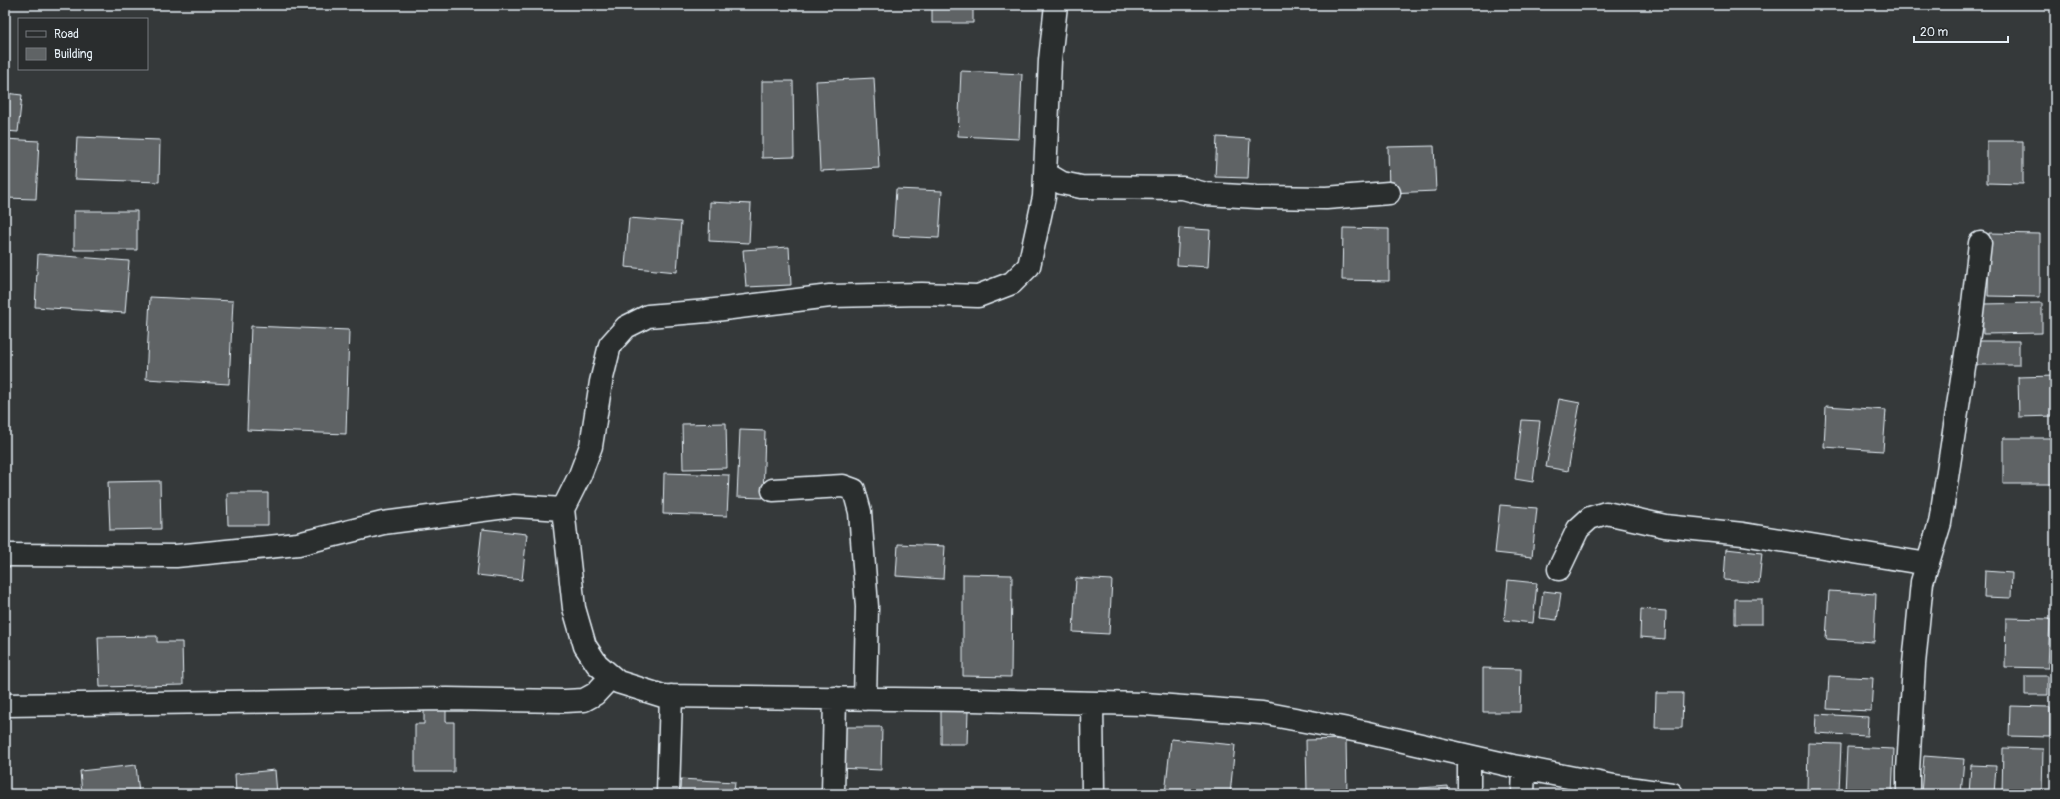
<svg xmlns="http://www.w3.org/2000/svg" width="2060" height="799" font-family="Pangolin,sans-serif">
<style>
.building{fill:#5f6365;stroke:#e8f1f8}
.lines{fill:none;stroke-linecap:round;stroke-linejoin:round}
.minor-casing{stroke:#e8f1f8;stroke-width:25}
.minor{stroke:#2a2d2e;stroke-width:22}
</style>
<rect width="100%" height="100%" fill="#35393a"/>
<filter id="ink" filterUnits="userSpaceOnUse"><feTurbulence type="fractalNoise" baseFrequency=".025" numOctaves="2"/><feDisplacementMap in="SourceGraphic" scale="8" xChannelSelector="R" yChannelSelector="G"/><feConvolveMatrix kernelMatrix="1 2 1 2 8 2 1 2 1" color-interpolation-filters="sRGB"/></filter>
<g filter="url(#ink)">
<path class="building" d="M932 5H973V23H932Z
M961 71 1022 74 1019 139 958 136Z
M874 78 879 168 820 171 816 81Z
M762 81H793L794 157 762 158Z
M5 93 22 95 18 132 5 131Z
M77 137 160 140 159 182 75 179Z
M1217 137 1250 139 1248 178 1215 177Z
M5 139 39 141 36 199 5 198Z
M1987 141H2023V184L1987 183Z
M1434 146 1436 191 1389 193 1388 147Z
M896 189 942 191 939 238 893 236Z
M710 202 751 204 749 243 709 241Z
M74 211H137V250H74Z
M629 218 681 222 677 272 625 267Z
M1179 228 1210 230 1208 267 1177 265Z
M1343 228 1389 229V281L1342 280Z
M1989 233 2040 234V297L1988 296Z
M789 247 791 285 746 287 743 250Z
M38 254 129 261 125 313 35 307Z
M150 297 233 301 229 384 146 379Z
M2042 303V333L1983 334 1982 304Z
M251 326 349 330 346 434 247 430Z
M1977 341H2019V365H1977Z
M2055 376V416L2019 417 2018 377Z
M1559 399 1580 403 1568 471 1546 467Z
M1826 406 1886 410 1883 451 1824 447Z
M1522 420 1540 421 1533 482 1515 479Z
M726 423 727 468 683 469 682 424Z
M740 430 765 431 763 498 737 497Z
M2003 438H2052V484H2003Z
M664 473 729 475 727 516 663 514Z
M160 481 161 529 110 530 108 482Z
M227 493H268V525H228Z
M1500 505 1537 508 1532 557 1495 553Z
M482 529 527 534 522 580 477 575Z
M898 544 945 546 943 579 896 576Z
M1726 549 1762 553 1759 583 1724 580Z
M1985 571 2012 573 2011 598 1984 597Z
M963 574 1012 575 1011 677 963 676Z
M1076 578 1112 580 1109 634 1073 632Z
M1508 580 1537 583 1533 623 1504 620Z
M1543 591 1561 593 1557 620 1540 618Z
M1829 591 1876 594 1874 642 1826 639Z
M1735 599H1762V624H1735Z
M1641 609 1666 611 1665 639 1640 637Z
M2006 618 2050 619 2048 668 2005 667Z
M157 636V642H182L183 685 100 687 98 637Z
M1483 668 1521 669 1520 712H1483Z
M1829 676 1873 678 1871 711 1827 709Z
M2025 676H2048V695H2025Z
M1656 693H1683L1682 728H1655Z
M2010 706 2050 707V737L2009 736Z
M424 707H446V722H454V772H415V724H424Z
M941 711H968L967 744H941Z
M1816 714 1868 717 1867 736 1815 733Z
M840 727H882L881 770 838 768Z
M1171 739 1235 745 1230 794H1165Z
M1346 739 1347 794H1307L1306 740Z
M1808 743 1841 744 1839 792 1807 791Z
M1847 747 1894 749 1892 794H1845Z
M2003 748 2043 749 2042 794H2002Z
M1924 756 1964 759 1961 794H1921Z
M136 765 139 794H82L80 771Z
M1971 765 1996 766 1994 794H1969Z
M275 770 277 794H236L235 774Z
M680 779 735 782 734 794H679Z
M1448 786 1449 794H1420V788Z"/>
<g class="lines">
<g class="minor-casing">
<path id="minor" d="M1045 173 1062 183 1081 187 1183 188 1206 194 1257 197 1326 198 1389 193
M773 490 843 486 854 490 860 512 867 607 865 699
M563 509 574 608 585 646 597 664 618 682 663 696 973 700 1145 704 1262 713 1364 732 1513 766 1614 786 1672 794
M5 555 176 556 298 544 383 523 514 506 563 509 580 475 591 446 601 382 610 345 626 327 648 316 707 311 830 296 922 294 978 296 1012 283 1029 266 1044 197 1050 60 1056 5
M1559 569 1578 529 1590 518 1606 513 1665 526 1743 534 1928 564
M1092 703 1093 794
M5 705 447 699 565 701 584 700 595 694 611 677
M668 794 671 696
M833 794 835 698
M1469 794V756
M1523 794 1524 768
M1908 794V771L1914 664 1922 582 1940 523 1971 321 1980 243"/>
</g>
<use href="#minor" class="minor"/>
</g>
</g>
<rect width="2060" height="799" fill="none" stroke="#2a2d2e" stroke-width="20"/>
<rect x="10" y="10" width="2040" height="779" fill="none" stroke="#e8f1f8" stroke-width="1.5" filter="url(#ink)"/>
<rect x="18" y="18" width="130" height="52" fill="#2a2d2e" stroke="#767b7f"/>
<rect x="26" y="31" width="20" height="6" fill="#2a2d2e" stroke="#767b7f"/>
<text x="54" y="38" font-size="12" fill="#e8f1f8">Road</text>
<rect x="26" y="48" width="20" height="12" fill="#5f6365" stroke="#767b7f"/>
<text x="54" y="58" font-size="12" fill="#e8f1f8">Building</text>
<path d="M1914 36v6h94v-6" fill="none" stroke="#e8f1f8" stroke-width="2"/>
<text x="1920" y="36" font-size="12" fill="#e8f1f8" stroke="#2a2d2e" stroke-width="3" paint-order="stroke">20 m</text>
</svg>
